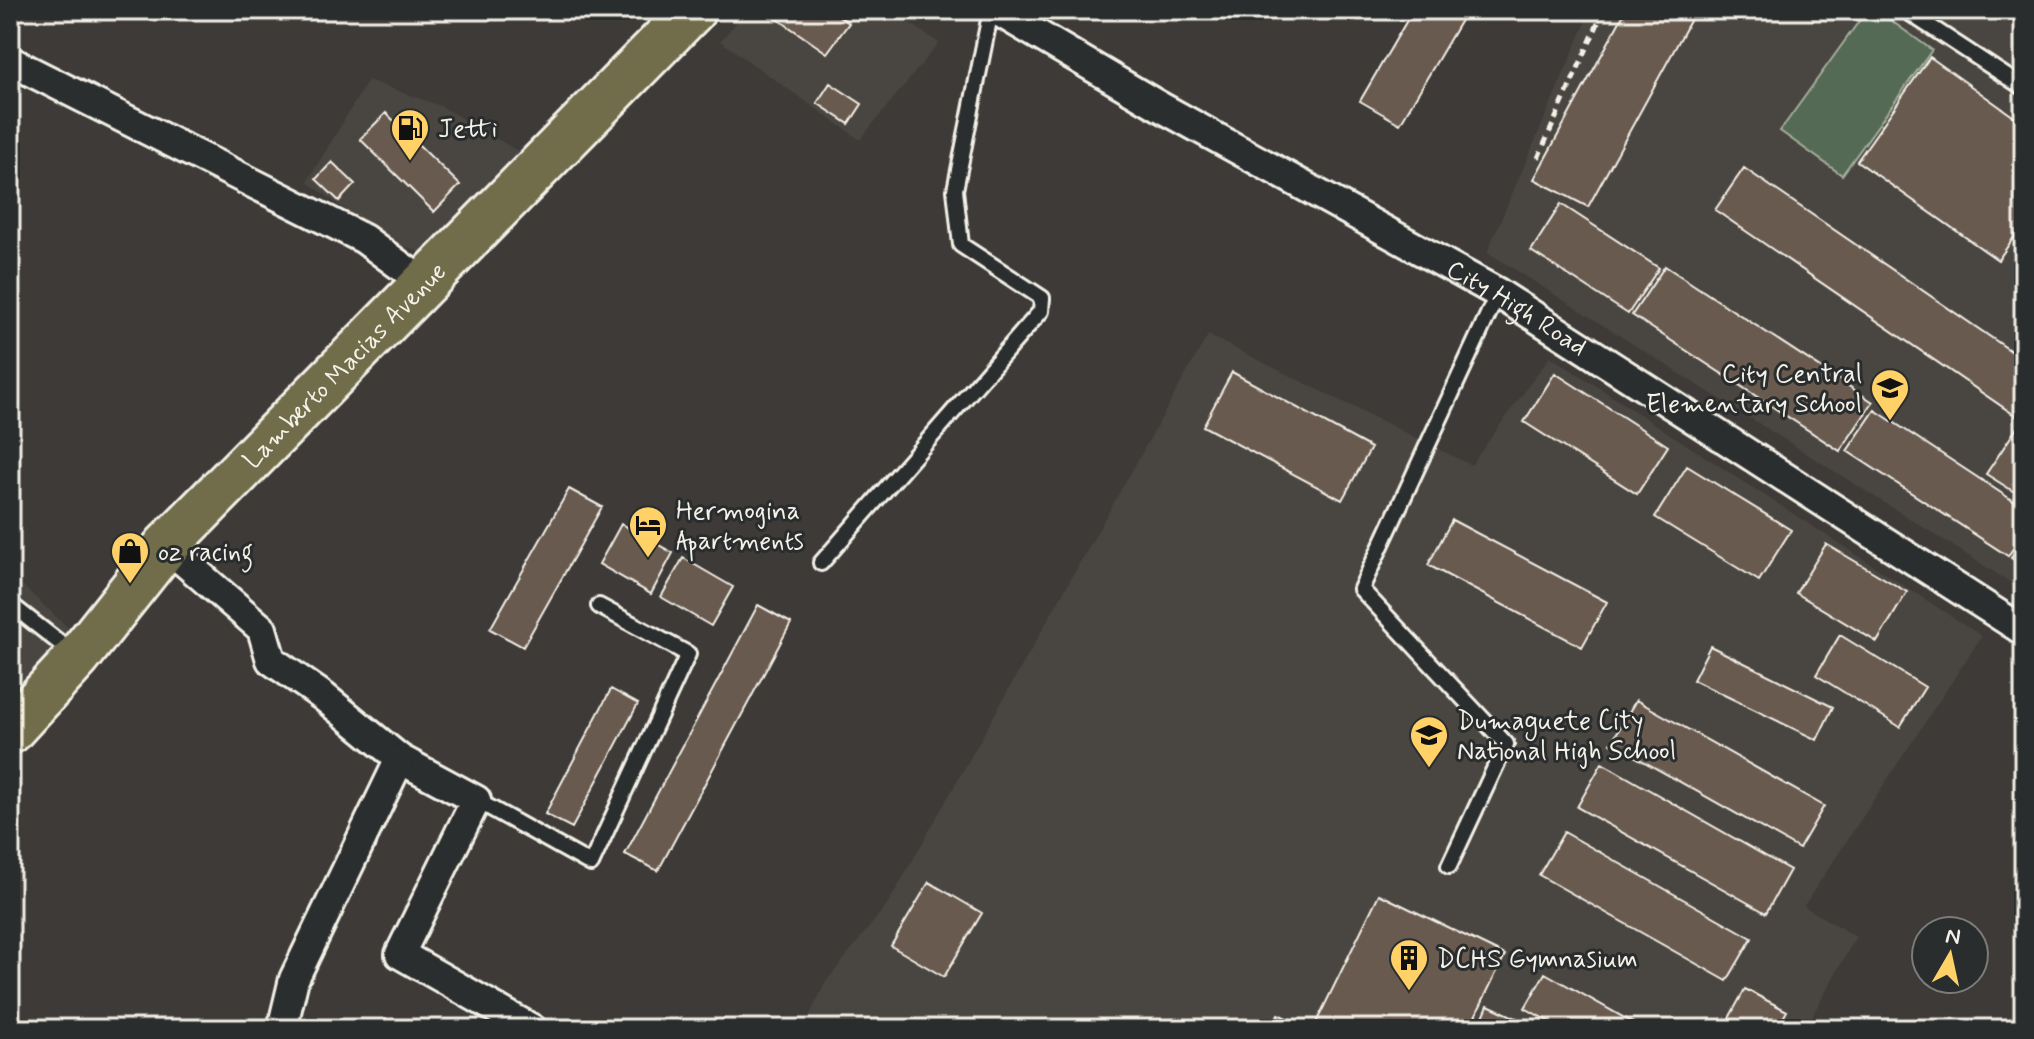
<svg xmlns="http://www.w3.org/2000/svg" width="2034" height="1039" font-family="Mynerve,sans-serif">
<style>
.built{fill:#4a443f}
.green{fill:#556a55;stroke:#a4ae9e;stroke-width:2}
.building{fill:#695a50;stroke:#f4f1e8;stroke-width:2}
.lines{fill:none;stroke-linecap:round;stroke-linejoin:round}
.service-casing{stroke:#f4f1e8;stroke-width:20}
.minor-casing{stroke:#f4f1e8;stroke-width:34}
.primary-casing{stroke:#f4f1e8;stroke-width:50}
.path{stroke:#f4f1e8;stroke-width:5;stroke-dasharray:8 6;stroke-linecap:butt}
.service{stroke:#2a2d2e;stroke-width:14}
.minor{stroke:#2a2d2e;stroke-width:28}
.primary{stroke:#716d4b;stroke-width:44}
.labels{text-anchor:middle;stroke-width:6;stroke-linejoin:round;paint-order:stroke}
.poi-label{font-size:26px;fill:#f4f1e8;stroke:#2a2d2e;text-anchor:start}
.street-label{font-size:26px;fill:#f4f1e8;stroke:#2a2d2e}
</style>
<rect width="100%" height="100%" fill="#3d3a38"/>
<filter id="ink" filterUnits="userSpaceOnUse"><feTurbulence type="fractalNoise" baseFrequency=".0125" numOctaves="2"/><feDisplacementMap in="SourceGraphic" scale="16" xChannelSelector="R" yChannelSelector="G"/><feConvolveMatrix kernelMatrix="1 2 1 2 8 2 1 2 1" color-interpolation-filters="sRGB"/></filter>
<g filter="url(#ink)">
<path class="built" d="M747 10H891L939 43 860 140 720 41Z
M1591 10H2024V591L1487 252Z
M368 80 441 106 528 157 437 259 388 240 307 182Z
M1208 335 1471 465 1550 356 1982 636 1804 906 1856 937 1805 1029H803L825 983 889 902Z
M10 574 75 634 10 705Z"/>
<path class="green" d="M1867 10H1876L1932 50 1842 175 1780 131Z"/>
<path class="building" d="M771 10H830L849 23 827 53 769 13Z
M1413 10H1467L1400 124 1360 101Z
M1626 10H1696L1588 207 1534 179Z
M1930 57 2024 124V223L1998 260 1857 161Z
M830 83 862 104 849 124 817 103Z
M386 113 460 185 434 212 360 139Z
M332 162 355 184 339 201 316 179Z
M1744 168 2024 360V404L2016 416 1715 210Z
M1561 204 1659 268 1628 314 1531 251Z
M1665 266 1873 402 1840 451 1632 315Z
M1232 372 1371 448 1342 500 1203 426Z
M1555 373 1668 446 1637 494 1524 422Z
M1875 410 2024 508V532L2008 556 1847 451Z
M2024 417V498L1986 474Z
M1687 466 1791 530 1759 581 1655 517Z
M569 489 602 507 523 647 490 629Z
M1452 520 1607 602 1582 647 1428 565Z
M621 524 673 553 651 594 599 564Z
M2024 537V566L2011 558Z
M1826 544 1907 592 1877 642 1796 593Z
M683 558 733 587 711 626 661 597Z
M758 605 791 623 658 871 625 854Z
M1840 635 1925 687 1900 727 1816 675Z
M1710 646 1833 707 1817 740 1693 680Z
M611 689 638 704 572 828 545 814Z
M1636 700 1824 806 1799 849 1611 743Z
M1602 763 1790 870 1766 913 1577 807Z
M1564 832 1752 938 1727 981 1539 875Z
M929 882 982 913 944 977 891 946Z
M1379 894 1505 955 1469 1029H1313Z
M1545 973 1644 1029H1562L1525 1008Z
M1745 989 1787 1011 1777 1029H1723Z
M1488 1005 1525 1022 1522 1029H1478Z
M1278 1014 1310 1029H1271Z"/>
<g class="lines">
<g class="service-casing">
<path id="service" d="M1905 10 2024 88
M821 563 1041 311 1042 298 961 245 955 190 991 10
M10 604 74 654
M476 800 591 864 688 654 599 606
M1449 866 1506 744 1361 589 1498 293"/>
</g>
<g class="minor-casing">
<g id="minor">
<path id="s1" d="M996 10 1159 106 1498 293 2024 631"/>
<path d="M10 61 364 239 425 284"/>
<path d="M166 546 262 629 271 660 324 697 400 759 476 800 400 954 532 1029"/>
<path d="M282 1029 294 979 400 759"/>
</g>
</g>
<g class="primary-casing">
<g id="primary">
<path id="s2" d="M10 731 78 657 166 546 693 10"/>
</g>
</g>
<path class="path" d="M1538 158 1604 10
M10 465 17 483 10 509"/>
<use href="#service" class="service"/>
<use href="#minor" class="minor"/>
<use href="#primary" class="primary"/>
</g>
</g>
<defs>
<g id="fuel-pin" transform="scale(2)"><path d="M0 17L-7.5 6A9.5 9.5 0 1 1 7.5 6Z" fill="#ffd166" stroke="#2a2d2e"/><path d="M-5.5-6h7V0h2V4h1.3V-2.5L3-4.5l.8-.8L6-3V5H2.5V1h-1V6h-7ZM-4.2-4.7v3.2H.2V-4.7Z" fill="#111"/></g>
<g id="school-pin" transform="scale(2)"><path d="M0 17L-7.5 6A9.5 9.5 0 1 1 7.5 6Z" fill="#ffd166" stroke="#2a2d2e"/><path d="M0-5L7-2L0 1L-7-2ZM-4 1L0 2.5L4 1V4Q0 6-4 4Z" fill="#111"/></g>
<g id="hotel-pin" transform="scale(2)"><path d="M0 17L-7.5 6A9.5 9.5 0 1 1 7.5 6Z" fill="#ffd166" stroke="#2a2d2e"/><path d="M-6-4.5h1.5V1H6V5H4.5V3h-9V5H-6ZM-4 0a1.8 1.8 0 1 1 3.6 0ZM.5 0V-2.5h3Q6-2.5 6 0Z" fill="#111"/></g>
<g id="shop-pin" transform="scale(2)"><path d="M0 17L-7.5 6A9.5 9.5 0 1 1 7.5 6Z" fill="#ffd166" stroke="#2a2d2e"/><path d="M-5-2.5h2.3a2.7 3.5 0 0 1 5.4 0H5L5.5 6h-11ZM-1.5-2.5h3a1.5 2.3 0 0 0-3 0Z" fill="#111"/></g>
<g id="building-pin" transform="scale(2)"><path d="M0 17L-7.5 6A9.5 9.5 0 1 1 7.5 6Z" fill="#ffd166" stroke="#2a2d2e"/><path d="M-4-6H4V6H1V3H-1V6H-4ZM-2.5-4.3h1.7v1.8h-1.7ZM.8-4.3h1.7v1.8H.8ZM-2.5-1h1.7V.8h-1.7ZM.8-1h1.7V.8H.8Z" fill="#111"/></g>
</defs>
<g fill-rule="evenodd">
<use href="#fuel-pin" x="410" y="128"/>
<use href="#school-pin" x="1890" y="388"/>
<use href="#hotel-pin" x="648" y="525"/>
<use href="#shop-pin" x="130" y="551"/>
<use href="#school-pin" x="1429" y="735"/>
<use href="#building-pin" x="1409" y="958"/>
</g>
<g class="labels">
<g class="poi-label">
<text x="438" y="137">Jetti</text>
<text x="1862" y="382" text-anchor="end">City Central<tspan x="1862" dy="30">Elementary School</tspan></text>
<text x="676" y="519">Hermogina<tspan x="676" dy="30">Apartments</tspan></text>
<text x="158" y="560">oz racing</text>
<text x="1457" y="729">Dumaguete City<tspan x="1457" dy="30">National High School</tspan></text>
<text x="1437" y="967">DCHS Gymnasium</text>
</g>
<g class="street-label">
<text dy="9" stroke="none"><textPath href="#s1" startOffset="600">City High Road</textPath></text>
<text dy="9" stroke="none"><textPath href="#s2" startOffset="496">Lamberto Macias Avenue</textPath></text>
</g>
</g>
<rect width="2034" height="1039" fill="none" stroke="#2a2d2e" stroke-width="40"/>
<rect x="20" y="20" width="1994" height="999" fill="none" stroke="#f4f1e8" stroke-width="3" filter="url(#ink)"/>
<g transform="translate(1950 955) rotate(9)"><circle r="38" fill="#2a2d2e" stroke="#7b7b78" stroke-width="2"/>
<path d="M0-6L14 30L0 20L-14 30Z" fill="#ffd166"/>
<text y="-12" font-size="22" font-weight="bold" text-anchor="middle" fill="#f4f1e8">N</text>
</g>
</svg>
